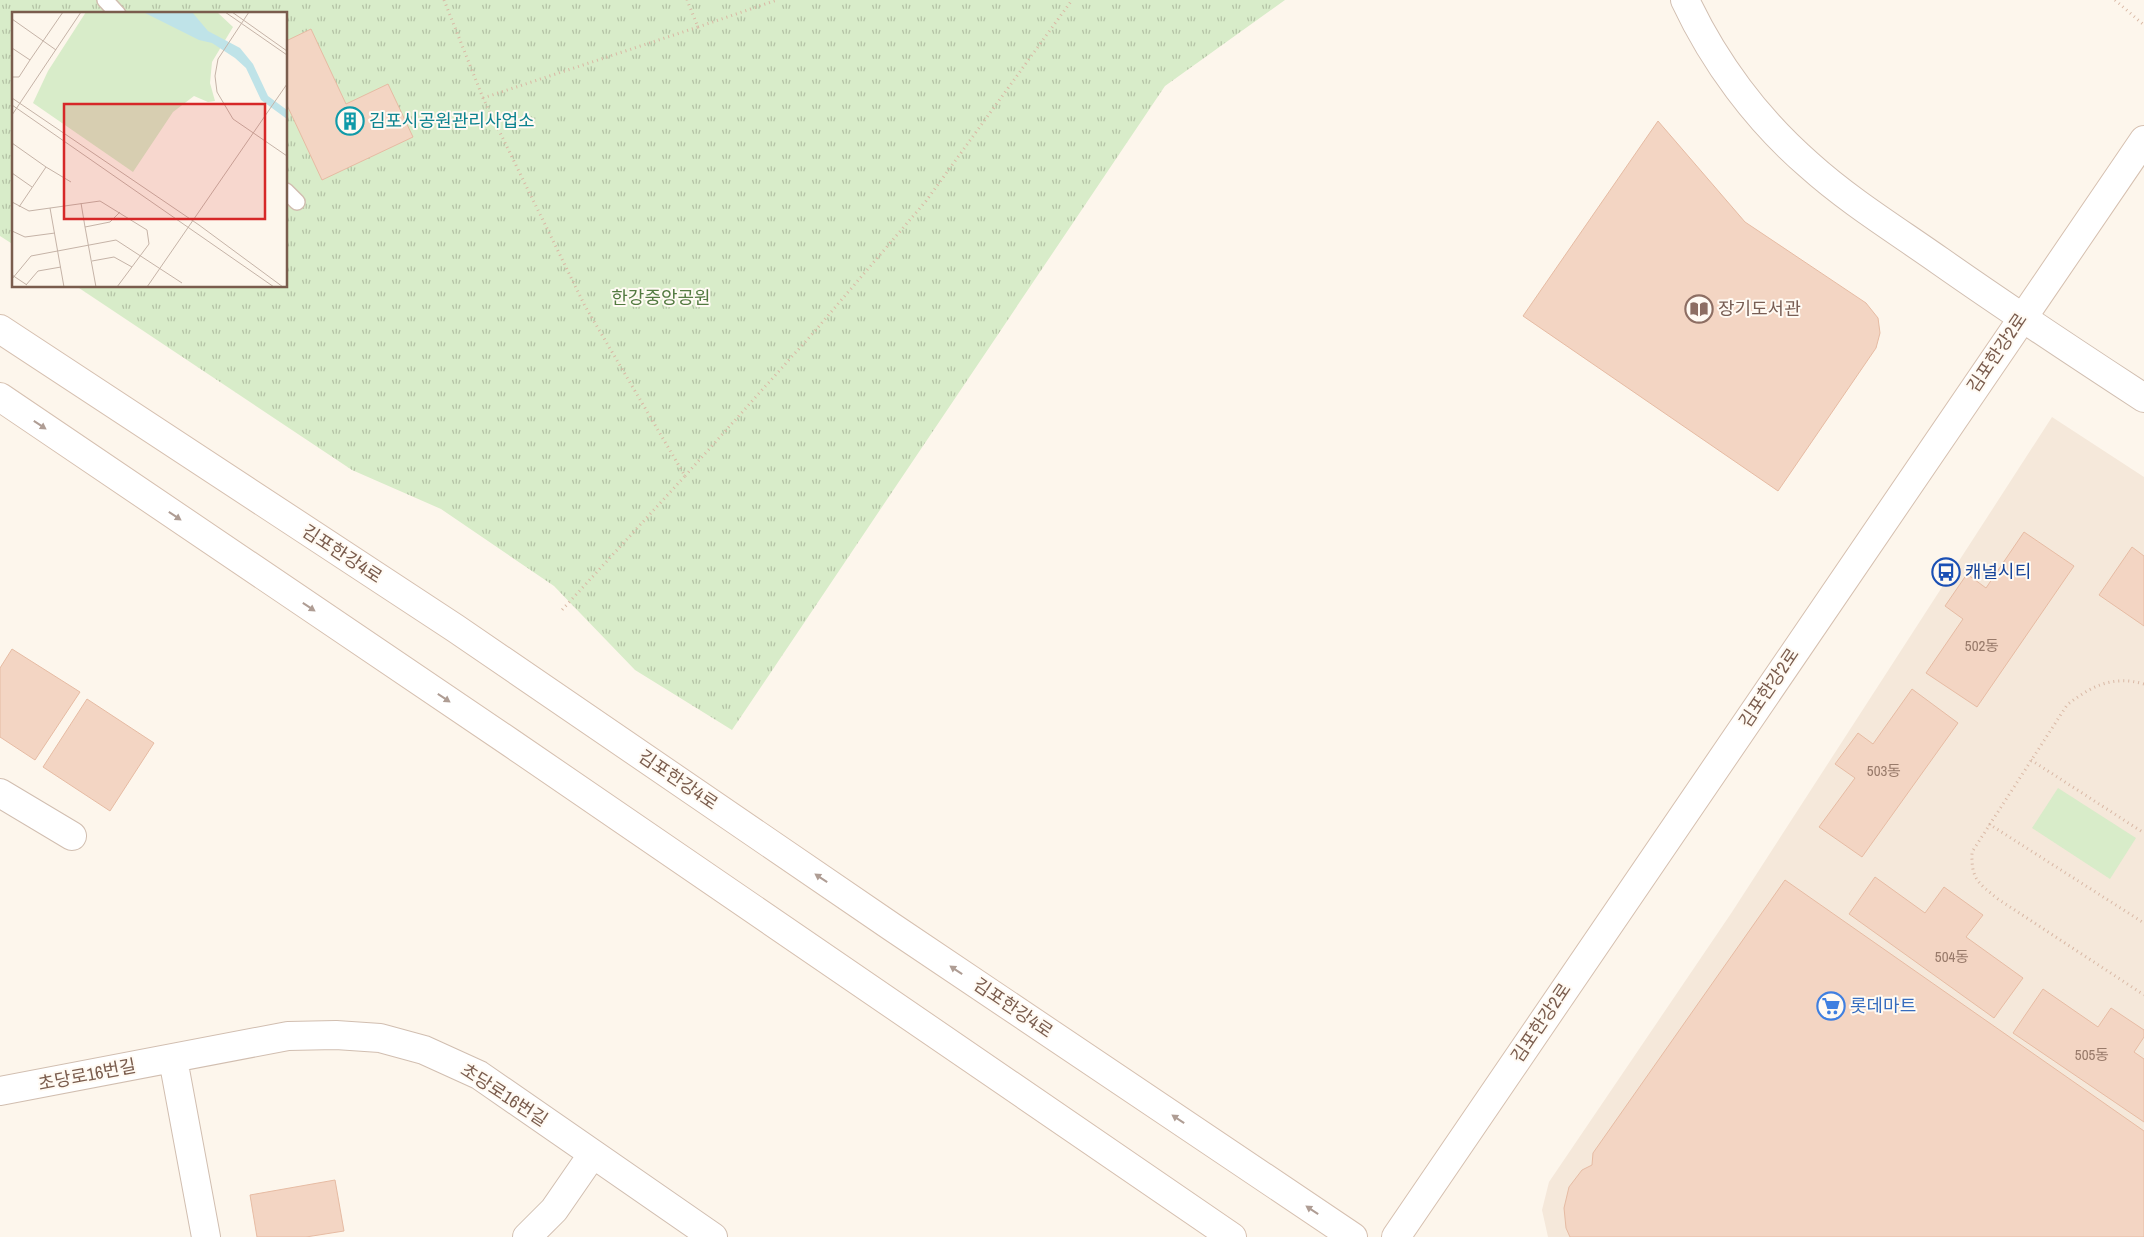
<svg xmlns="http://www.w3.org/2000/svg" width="2144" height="1237" font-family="'Archivo Narrow','Noto Sans KR',sans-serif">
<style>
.residential{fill:#f5e8da}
.grass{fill:url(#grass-tufts)}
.pitch{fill:#d8ecc9}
.building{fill:#f3d5c3;stroke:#e6bba3}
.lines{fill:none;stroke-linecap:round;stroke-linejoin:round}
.lane-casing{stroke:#d1beb0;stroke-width:18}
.street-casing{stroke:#d1beb0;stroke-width:30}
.secondary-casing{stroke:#d6c0b0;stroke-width:30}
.path{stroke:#d9b8a5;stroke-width:3;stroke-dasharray:1 4;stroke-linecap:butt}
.lane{stroke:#fff;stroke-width:15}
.street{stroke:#fff;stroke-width:28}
.secondary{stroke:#fff;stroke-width:28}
.oneway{fill:#af9d94}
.labels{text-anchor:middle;stroke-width:4;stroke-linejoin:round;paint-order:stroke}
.number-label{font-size:15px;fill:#987a6a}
.culture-label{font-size:18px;fill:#0d838f;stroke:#fffaf3;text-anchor:start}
.park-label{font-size:18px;fill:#537a41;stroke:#fffaf3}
.education-label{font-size:18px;fill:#785e54;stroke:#fffaf3;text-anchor:start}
.street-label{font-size:18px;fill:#7a5c4d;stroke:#fffaf3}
.transit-label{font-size:18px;fill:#164399;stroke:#fffaf3;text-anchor:start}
.shop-label{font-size:18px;fill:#366cbe;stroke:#fffaf3;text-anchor:start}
.inset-road{fill:none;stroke:#c5b3a7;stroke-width:1}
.view{fill:#d62828;fill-opacity:0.15;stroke:#d62828;stroke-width:2.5}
.inset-edge{fill:none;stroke:#7a5c4d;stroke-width:2.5}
</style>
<defs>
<pattern id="grass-tufts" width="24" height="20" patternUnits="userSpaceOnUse" patternTransform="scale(1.25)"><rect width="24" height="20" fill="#d8ecc9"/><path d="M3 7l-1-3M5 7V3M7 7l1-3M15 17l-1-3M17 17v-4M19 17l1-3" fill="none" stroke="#b4c2a5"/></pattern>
</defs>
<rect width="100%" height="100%" fill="#fdf6ec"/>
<path class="residential" d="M2052 417 2144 477V1237H1548L1542 1210 1549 1182 1732 912Z"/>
<path class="grass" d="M0 0H1285L1165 86 732 730 635 670 554 586 441 509 352 470 76 286H286V14H14V245L0 236Z"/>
<path class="pitch" d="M2058 788 2136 838 2110 879 2032 828Z"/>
<path class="building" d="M311 29 346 104 388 84 413 137 322 180 286 103V41Z
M1658 121 1745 222 1866 303 1878 318 1880 333 1876 348 1778 491 1523 316Z
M2024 532 2074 566 1977 707 1926 673 1963 619 1945 606 1967 574 1986 588Z
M2132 547 2144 556V626L2099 595Z
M12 649 80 692 35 760 0 737V668Z
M1912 689 1958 723 1862 857 1819 827 1855 778 1835 764 1858 733 1873 744Z
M87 699 154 743 110 811 43 767Z
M1875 877 1925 913 1944 887 1983 915 1966 937 2023 978 1994 1018 1849 914Z
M1785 880 2144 1131V1237H1570L1566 1228 1564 1208 1569 1187 1582 1170 1592 1165 1593 1153Z
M2043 989 2098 1027 2111 1008 2144 1030V1037L2134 1052 2144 1059V1122L2013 1033Z
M335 1180 344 1231 306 1237H257L250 1195Z"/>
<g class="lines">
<g class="lane-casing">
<path id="lane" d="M105 0 118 14
M286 191 297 202"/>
</g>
<g class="street-casing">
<path id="street" d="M1685 0C1714 62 1757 120 1809 165 1849 201 1896 230 1940 261 2007 308 2075 353 2144 398
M0 793 72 836
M173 1059 206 1237
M0 1091 288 1036 336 1035 380 1038 424 1050 479 1075 713 1237
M527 1237 554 1210 592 1155"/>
</g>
<g class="secondary-casing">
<path id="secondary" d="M0 329 455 628 892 927 1353 1237
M0 397 511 743 1232 1237
M1396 1237 2144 140"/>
</g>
<path class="path" d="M444 0 483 98 585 306 685 476 562 610
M2115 0 2144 25
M698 27 777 0
M483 98 698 27 687 0
M685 476 814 332 926 201 1072 0
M2144 684C2113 675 2091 686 2067 705L1972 852C1971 879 1978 883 1998 899L2144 995
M2031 760 2144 833
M1989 824 2144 923"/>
<use href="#lane" class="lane"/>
<use href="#street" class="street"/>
<use href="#secondary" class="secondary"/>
</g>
<defs><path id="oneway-solid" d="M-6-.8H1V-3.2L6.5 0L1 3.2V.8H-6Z" transform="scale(1.25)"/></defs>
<g class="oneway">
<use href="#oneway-solid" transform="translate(40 425) rotate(34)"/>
<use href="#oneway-solid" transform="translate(175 516) rotate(34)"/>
<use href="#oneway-solid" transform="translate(309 607) rotate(34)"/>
<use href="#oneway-solid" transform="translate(444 698) rotate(34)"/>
<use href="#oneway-solid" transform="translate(821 878) rotate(-146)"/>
<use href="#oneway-solid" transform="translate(956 970) rotate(-146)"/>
<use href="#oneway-solid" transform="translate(1178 1119) rotate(-146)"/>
<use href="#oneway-solid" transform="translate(1312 1210) rotate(-146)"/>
</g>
<defs>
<g id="building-ring" transform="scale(1.4375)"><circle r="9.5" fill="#fffaf3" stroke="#0f9aa8" stroke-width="1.5"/><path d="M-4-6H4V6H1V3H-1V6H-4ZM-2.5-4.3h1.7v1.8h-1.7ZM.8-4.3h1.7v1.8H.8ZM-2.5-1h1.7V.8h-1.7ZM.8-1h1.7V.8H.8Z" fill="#0f9aa8"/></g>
<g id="library-ring" transform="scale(1.4375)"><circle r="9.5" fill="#fffaf3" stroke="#8d6e63" stroke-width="1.5"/><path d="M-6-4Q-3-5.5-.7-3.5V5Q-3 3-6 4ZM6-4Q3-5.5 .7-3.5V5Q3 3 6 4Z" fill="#8d6e63"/></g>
<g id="bus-ring" transform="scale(1.4375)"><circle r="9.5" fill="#fffaf3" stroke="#1a4fb4" stroke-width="1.5"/><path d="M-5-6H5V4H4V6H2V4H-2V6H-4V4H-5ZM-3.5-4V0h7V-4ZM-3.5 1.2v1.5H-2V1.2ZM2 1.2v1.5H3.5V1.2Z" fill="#1a4fb4"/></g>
<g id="supermarket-ring" transform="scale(1.4375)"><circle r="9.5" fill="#fffaf3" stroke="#3f7fe0" stroke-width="1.5"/><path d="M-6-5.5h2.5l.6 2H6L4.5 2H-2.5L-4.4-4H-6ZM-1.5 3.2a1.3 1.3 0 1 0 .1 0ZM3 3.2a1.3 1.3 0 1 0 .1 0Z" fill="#3f7fe0"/></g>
</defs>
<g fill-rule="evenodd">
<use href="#building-ring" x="350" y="121"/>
<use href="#library-ring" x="1699" y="309"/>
<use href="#bus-ring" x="1946" y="572"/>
<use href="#supermarket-ring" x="1831" y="1006"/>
</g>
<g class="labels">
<g class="number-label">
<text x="1982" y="651">502동</text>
<text x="1884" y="776">503동</text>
<text x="1952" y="962">504동</text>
<text x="2092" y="1060">505동</text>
</g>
<g class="culture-label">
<text x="369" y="127">김포시공원관리사업소</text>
</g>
<g class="park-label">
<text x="661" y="304">한강중앙공원</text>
</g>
<g class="education-label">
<text x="1718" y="315">장기도서관</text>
</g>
<g class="street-label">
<text transform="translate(1997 353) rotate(-56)" y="6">김포한강2로</text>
<text transform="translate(342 554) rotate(33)" y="6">김포한강4로</text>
<text transform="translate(1769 688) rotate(-56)" y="6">김포한강2로</text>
<text transform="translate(678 780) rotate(34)" y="6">김포한강4로</text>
<text transform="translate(1013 1008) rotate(34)" y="6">김포한강4로</text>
<text transform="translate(1541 1023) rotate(-56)" y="6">김포한강2로</text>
<text transform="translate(87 1075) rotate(-11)" y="6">초당로16번길</text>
<text transform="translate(504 1095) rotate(33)" y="6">초당로16번길</text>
</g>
<g class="transit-label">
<text x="1965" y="578">캐널시티</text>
</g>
<g class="shop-label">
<text x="1850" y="1012">롯데마트</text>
</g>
</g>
<g transform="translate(12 12)">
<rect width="275" height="275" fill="#fdf6ec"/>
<path d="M74 0H205L221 15 200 50 198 71 203 89 196 90 182 84 161 100 121 160 21 91 36 59Z" fill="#d8ecc9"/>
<path d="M131 0H180L196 19 228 36 241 52 256 84 275 98V107L249 88 234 56 223 46 200 31 187 28Z" fill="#bfe3e8"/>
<path class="inset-road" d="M213 0 275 43M220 0 275 39M237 0 206 47 203 64 205 80 221 107 275 144M0 7 44 38M0 36 18 48 51 0M0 65H7L18 48M0 86 187 213 271 275M0 93 262 275M0 103 69 0M0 131 34 155 7 195M34 155 59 170M0 161 20 175M0 190 17 199 88 189 135 218 137 232 105 275M69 191 73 215 98 210 108 200M38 196 52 275M73 215 84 275M0 219 13 225 43 221M80 249 102 245 120 255M0 263 15 273M0 267 19 244 104 228 170 271M14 273 26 259 49 255M135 275 275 72"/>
<path class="view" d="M52 92H253V207H52Z"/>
<rect width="275" height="275" class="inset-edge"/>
</g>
</svg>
